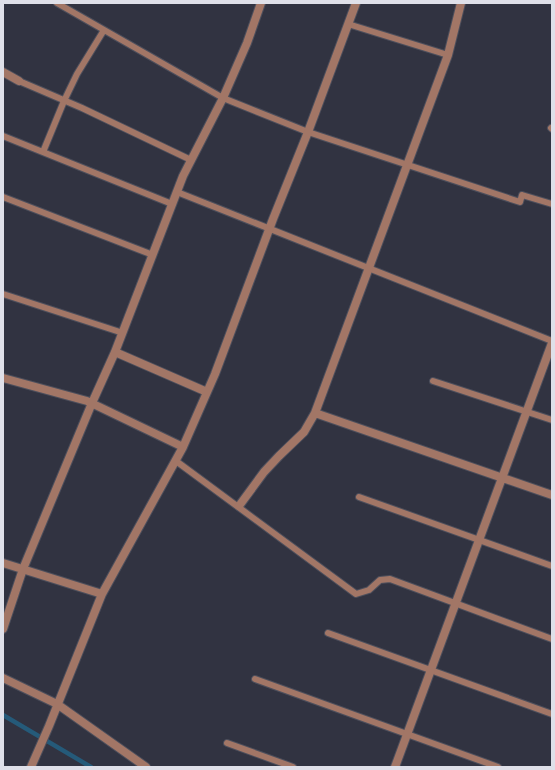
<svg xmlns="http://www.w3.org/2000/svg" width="555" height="770" font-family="Poppins,sans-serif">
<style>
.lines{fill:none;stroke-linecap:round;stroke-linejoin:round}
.stream{stroke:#255a79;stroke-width:4.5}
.lane-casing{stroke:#4d4f5c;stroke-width:8}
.street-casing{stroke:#4d4f5c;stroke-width:10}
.lane{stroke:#a27666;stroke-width:6}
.street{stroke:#a27666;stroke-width:8}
</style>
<rect width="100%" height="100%" fill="#313341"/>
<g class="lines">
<path class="stream" d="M3 715 91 767"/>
<g class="lane-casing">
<path id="lane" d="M57 3 223 98 308 132 520 202 522 195 552 204
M348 24 448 55
M19 81 82 108 191 160
M551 128 552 129
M3 136 172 204
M43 152 64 101 77 74 104 30
M177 192 552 341
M3 197 153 255
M3 294 123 333
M433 381 552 420
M176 461 356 594 369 590 380 580 390 579 552 639
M359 497 552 566
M328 633 552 714
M255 679 498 767
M227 743 293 767"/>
</g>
<g class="street-casing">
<path id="street" d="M3 72 19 81
M115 352 207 392
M3 378 87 401 183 447
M315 413 552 495
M239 506 264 472 279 456 304 432 315 413 448 55 461 3
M3 563 102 594
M3 629 23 569 92 403 115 352 183 176 223 98 247 43 261 3
M3 678 57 704 146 767
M31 767 49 726 102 594 183 447 215 374 273 219 308 132 356 3
M395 767 552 343"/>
</g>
<use href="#lane" class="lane"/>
<use href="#street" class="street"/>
</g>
<rect width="555" height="770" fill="none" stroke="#dfe0e9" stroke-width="8"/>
</svg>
